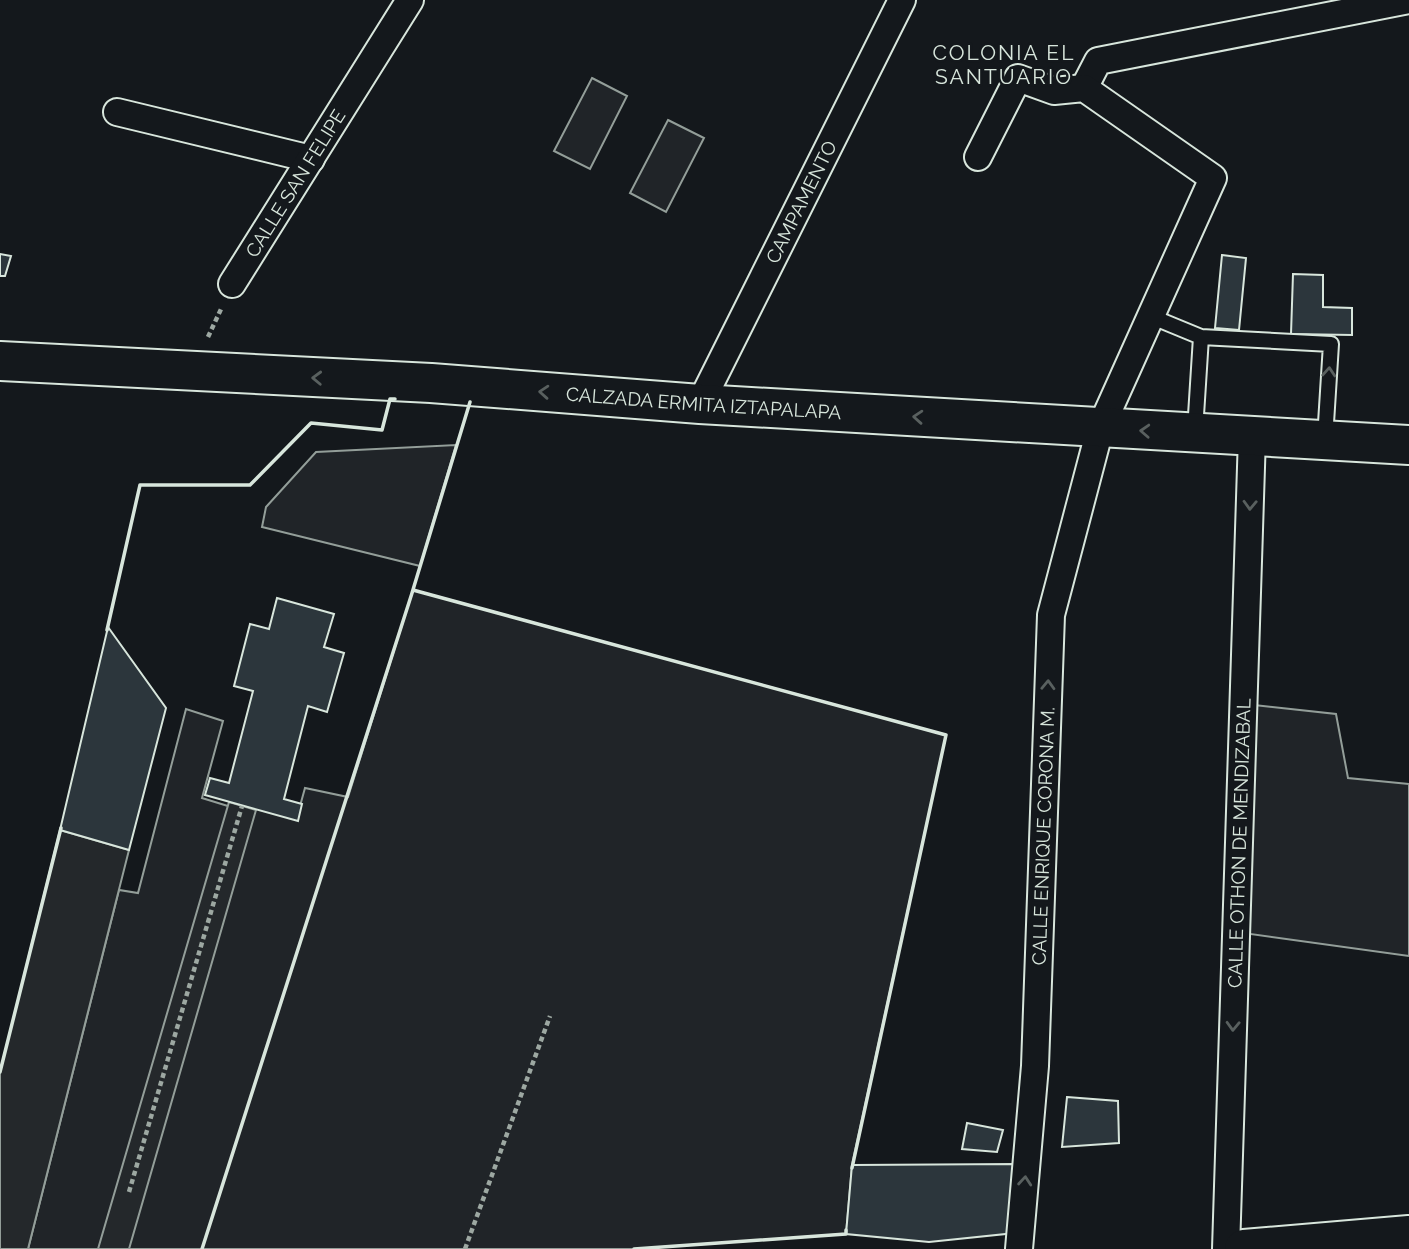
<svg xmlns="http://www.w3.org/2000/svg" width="1409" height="1249" font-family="Raleway,sans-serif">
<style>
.green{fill:#202428;stroke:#939e99;stroke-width:2}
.parking{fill:#24282b;stroke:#939e99;stroke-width:2}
.building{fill:#2c363c;stroke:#d8e6dc;stroke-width:2}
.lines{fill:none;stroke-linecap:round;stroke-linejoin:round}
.service-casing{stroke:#d8e6dc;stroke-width:18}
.minor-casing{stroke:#d8e6dc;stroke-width:30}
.primary-casing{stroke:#d8e6dc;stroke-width:42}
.path{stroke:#9da8a2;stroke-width:4.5;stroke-dasharray:5 3.5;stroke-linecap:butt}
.service{stroke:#14181c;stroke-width:14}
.minor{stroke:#14181c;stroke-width:26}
.primary{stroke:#14181c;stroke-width:38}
.wall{stroke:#d8e6dc;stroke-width:3.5}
.oneway{stroke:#59605f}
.labels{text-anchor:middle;stroke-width:5;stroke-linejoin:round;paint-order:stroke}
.street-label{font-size:19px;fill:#d8e6dc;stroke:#14181c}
.neighbourhood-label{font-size:21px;letter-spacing:2px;fill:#d8e6dc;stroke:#14181c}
</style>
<rect width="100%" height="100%" fill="#14181c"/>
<path class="green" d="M592 78 627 96 590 169 554 151Z
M668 120 704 138 666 212 630 193Z
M456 445 420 566 262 527 266 507 316 452Z
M413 590 946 735 852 1165 846 1234 634 1249H28L119 890 138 893 186 709 223 721 202 798 244 811 249 794 300 806 305 788 348 797Z
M1245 704 1336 714 1348 778 1409 784V956L1243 933Z"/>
<path class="parking" d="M229 802 256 810 129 1249H98Z
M60 830 129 850 28 1249H0V1072Z"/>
<path class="building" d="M0 254 11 256 5 276H0Z
M1222 255 1246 258 1239 330 1215 328Z
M1293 274 1323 275V307L1352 308V335L1291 334Z
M277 598 334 614 324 647 344 653 327 712 308 706 284 799 302 804 298 821 205 795 210 778 229 783 253 691 234 686 250 624 269 629Z
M108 627 166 708 129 850 60 830Z
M1067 1097 1118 1101 1119 1143 1062 1147Z
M967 1123 1003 1130 997 1152 962 1149Z
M1015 1164V1233L929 1242 846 1234 852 1165Z"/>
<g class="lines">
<g class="service-casing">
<path id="service" d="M1150 316 1201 337
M1195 431 1201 337 1331 344 1325 439"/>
</g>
<g class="minor-casing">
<g id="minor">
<path d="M1084 88 1098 61 1409 0"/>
<path d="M117 112 311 159"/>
<path d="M978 157 1018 78 1054 91 1084 88 1213 178 1100 429 1051 615 1035 1066 1019 1249"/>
<path id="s1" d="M232 284 410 0"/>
<path id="s2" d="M700 404 902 0"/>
<path id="s3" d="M1226 1249 1252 436"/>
</g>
</g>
<g class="primary-casing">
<g id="primary">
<path id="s4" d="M0 361 431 383 700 404 1409 445"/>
<path d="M1244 1249 1409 1235"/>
</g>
</g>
<path class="path" d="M208 337 222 307
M129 1192 242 806
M465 1249 550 1016"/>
<use href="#service" class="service"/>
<use href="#minor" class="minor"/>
<use href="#primary" class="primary"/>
<path class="wall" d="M412 593 470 402
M107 630 140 485H250L311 423 382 430 390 399H395
M0 1072 61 828
M202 1249 413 590 946 735 852 1168
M634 1249 846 1234V1230"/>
</g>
<defs><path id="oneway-chevron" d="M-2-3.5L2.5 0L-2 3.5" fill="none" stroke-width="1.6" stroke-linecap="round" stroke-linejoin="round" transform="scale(1.75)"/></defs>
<g class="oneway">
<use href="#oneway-chevron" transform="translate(1329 372) rotate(-86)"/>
<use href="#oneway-chevron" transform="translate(317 378) rotate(-178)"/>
<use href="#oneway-chevron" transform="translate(544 392) rotate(-176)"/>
<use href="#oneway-chevron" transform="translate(918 417) rotate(-176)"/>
<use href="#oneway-chevron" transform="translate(1145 431) rotate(-177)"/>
<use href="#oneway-chevron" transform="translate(1250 505) rotate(92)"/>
<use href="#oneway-chevron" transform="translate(1048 685) rotate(-88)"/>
<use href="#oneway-chevron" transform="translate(1233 1026) rotate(92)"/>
<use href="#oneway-chevron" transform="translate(1025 1181) rotate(-85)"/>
</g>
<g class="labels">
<g class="street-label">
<text dy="7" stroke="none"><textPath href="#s1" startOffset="119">CALLE SAN FELIPE</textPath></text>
<text dy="7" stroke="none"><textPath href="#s2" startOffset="226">CAMPAMENTO</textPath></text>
<text dy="7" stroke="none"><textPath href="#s4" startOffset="705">CALZADA ERMITA IZTAPALAPA</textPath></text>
<text transform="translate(1043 836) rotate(-88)" y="7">CALLE ENRIQUE CORONA M.</text>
<text dy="7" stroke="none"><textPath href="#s3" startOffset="406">CALLE OTHON DE MENDIZABAL</textPath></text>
</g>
<g class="neighbourhood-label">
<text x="1004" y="60">COLONIA EL<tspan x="1004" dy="24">SANTUARIO</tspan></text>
</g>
</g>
</svg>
